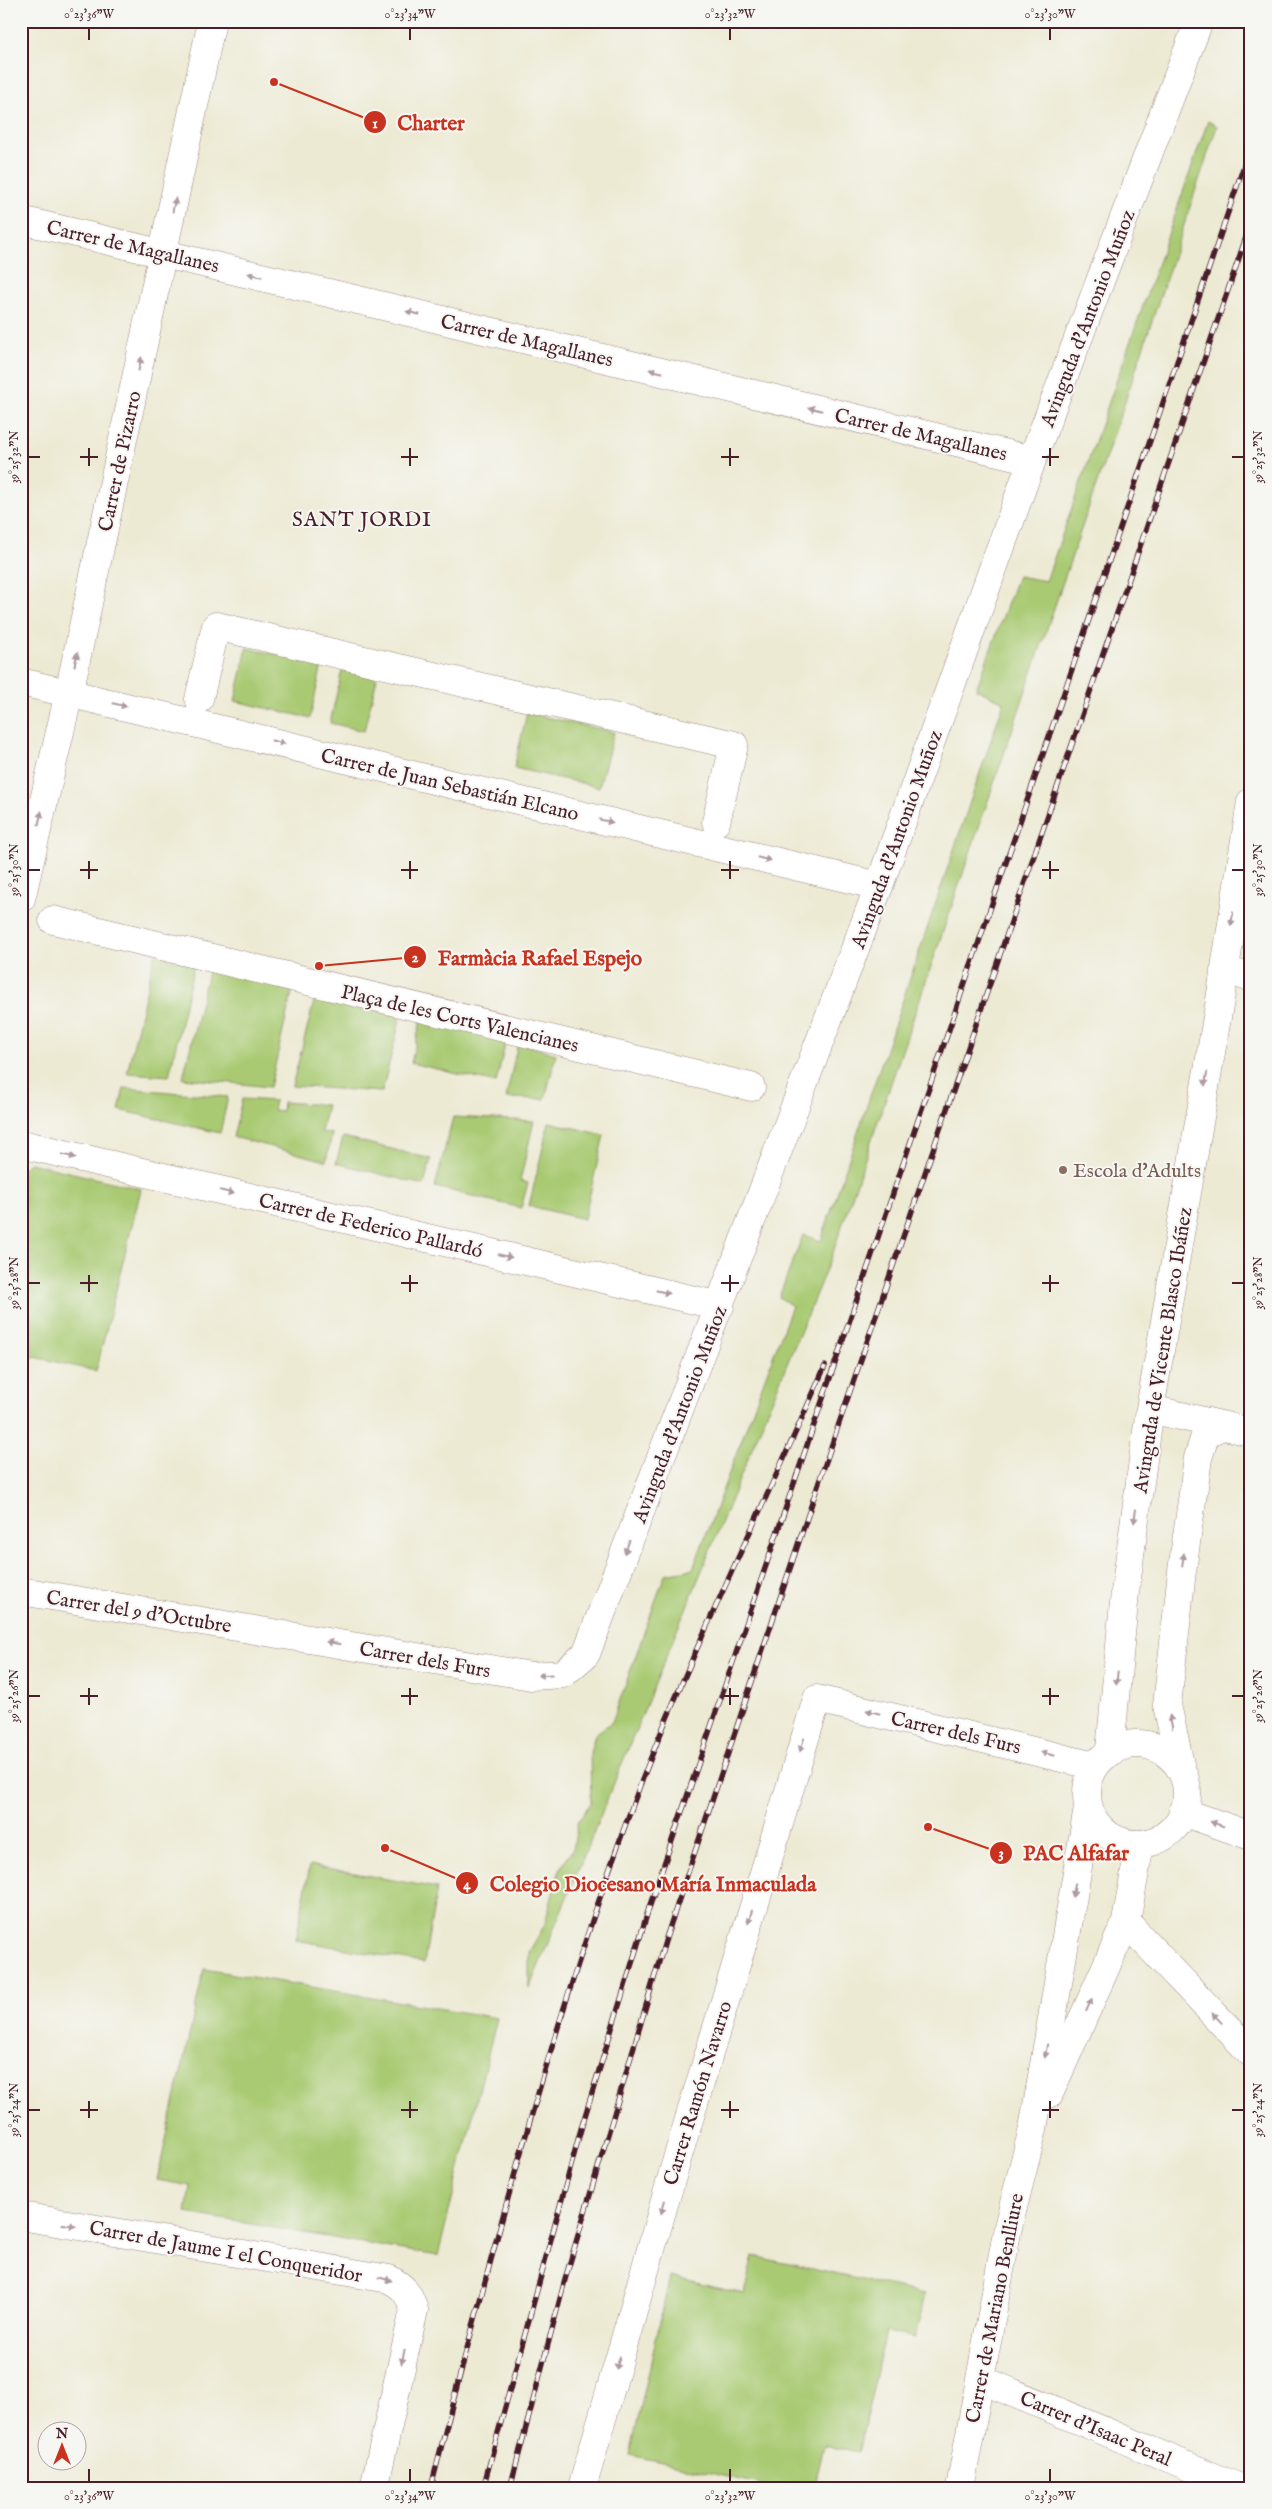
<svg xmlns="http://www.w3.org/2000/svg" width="1272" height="2509" font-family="'IM FELL English',serif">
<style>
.green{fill:#a9ca72;stroke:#7a744e}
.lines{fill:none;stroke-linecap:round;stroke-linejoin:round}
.minor-casing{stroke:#9c8480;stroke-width:29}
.minor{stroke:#fff;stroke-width:28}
.rail-casing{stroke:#4a1f2b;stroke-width:5.5}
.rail{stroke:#f6f6f2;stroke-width:4;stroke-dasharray:11;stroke-linecap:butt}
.oneway{fill:#ae9aa0}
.ticks{fill:none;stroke:#4a1f2b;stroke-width:2}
.education-dot{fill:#8d6e63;stroke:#f6f6f2;stroke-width:2}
.labels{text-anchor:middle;stroke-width:4;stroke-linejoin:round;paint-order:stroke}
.street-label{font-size:20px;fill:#4a1f2b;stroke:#f6f6f2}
.education-label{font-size:20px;fill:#785e54;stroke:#f6f6f2;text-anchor:start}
.neighbourhood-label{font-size:21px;letter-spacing:1px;fill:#4a1f2b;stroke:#f6f6f2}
.leader{fill:none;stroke:#c8321e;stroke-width:2}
.callout-dot{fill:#c8321e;stroke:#f6f6f2;stroke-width:2}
.mark-label{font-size:15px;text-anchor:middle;font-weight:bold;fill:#fff}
.callout-label{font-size:21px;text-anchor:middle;font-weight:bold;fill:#c8321e;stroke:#f6f6f2;stroke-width:4;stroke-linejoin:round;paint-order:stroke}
.neatline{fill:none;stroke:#4a1f2b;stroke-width:2}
.ticks-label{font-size:12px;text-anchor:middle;fill:#4a1f2b}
</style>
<rect width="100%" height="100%" fill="#f6f6f2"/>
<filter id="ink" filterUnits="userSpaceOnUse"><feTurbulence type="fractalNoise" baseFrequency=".02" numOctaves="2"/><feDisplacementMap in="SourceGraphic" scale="10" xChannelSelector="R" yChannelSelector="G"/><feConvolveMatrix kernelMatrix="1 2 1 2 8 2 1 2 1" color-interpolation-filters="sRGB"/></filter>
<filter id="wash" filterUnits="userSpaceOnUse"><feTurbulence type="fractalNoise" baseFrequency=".0096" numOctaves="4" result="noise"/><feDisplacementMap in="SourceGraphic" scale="20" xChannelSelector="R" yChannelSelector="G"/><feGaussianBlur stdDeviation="1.12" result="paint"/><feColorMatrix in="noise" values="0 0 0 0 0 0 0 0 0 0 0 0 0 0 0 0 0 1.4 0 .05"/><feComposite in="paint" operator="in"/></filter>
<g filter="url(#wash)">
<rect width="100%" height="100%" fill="#edead4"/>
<path class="green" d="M1208 121 1217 126 1131 384 832 1255 529 1989V1952L544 1926 559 1872 573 1848 578 1822 591 1802 590 1753 595 1734 612 1722 665 1574 693 1569 792 1306 779 1297 803 1235 821 1241 1004 702 976 689 1018 576 1046 581Z
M247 648 322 665 310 718 235 701Z
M342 670 377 678 364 731 330 723Z
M527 713 614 732 599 787 514 768Z
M155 954 194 965 169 1076 127 1073Z
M209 968 293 988 270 1087 183 1078Z
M316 994 401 1016 382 1092 292 1086Z
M421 1020 506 1040 496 1083 411 1063Z
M518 1043 556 1054 545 1099 506 1098Z
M124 1088 228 1097 220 1133 119 1110Z
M242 1099 275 1101 273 1110 282 1111 283 1102 327 1105 321 1132 332 1134 326 1161 233 1137Z
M453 1117 534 1121 520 1181 528 1183 521 1208 435 1187Z
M549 1122 604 1135 584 1219 529 1206Z
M343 1137 431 1159 424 1185 336 1163Z
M30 1163 141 1189 96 1371 21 1354V1169Z
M310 1865 437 1888 424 1963 296 1940Z
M204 1969 497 2018 438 2256 186 2213 190 2186 157 2180Z
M753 2256 925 2294 915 2338 886 2332 858 2453 824 2445 814 2488H777L630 2455 670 2277 744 2294Z"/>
</g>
<g filter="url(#ink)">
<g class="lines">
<g class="minor-casing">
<path id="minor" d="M21 220 1032 460
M21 682 879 886
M199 699 216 626 734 745 716 822
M21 899 69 693 212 21
M53 920 751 1087
M1224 971 1251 977
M21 1144 720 1306
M1150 1409 1251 1432
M21 1591 531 1676 563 1674 586 1654 879 886 1032 460 1199 21
M1087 1794a50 50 0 1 1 100 0a50 50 0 1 1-100 0Z
M1110 1751 1125 1592 1150 1409 1220 1000 1251 802
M1181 1769 1167 1705 1182 1571 1198 1458 1206 1433 1223 1426
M1183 1812 1251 1836
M1126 1922 1251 2053
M1049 2094 1126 1922 1140 1844
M21 2216 389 2279C404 2287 409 2293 414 2310L374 2488
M980 2379 1240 2488
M582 2488 680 2149 817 1699 1095 1766
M960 2488 1008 2227 1033 2129 1088 1808"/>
</g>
<use href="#minor" class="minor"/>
<g class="rail-casing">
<path id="rail" d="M431 2488C451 2406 473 2326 495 2245 537 2091 583 1937 639 1788 694 1644 764 1507 825 1366
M483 2488 581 2129 649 1908 1251 145
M510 2488 566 2276 666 1938 822 1473 1251 223"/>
</g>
<use href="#rail" class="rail"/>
</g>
<defs><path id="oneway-solid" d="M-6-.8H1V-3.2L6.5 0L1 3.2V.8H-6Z" transform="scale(1.25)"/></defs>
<g class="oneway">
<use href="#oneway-solid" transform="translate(174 205) rotate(-78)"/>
<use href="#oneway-solid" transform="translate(255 275) rotate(-167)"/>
<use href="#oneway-solid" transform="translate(413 313) rotate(-167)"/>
<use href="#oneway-solid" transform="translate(140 364) rotate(-78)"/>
<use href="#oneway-solid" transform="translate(656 371) rotate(-167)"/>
<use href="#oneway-solid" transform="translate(815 409) rotate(-167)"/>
<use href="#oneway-solid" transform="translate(76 659) rotate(-78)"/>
<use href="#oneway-solid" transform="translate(120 705) rotate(13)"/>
<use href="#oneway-solid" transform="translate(278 742) rotate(13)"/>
<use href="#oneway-solid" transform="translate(40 818) rotate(-77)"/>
<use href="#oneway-solid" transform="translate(606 821) rotate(13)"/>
<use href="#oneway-solid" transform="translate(764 859) rotate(13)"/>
<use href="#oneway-solid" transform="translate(1232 919) rotate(99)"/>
<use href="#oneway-solid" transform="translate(1206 1079) rotate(100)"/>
<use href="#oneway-solid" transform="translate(69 1156) rotate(13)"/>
<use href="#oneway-solid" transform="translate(227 1192) rotate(13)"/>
<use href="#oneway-solid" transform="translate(505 1256) rotate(13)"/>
<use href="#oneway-solid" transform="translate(663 1292) rotate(13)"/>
<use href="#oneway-solid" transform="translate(1135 1516) rotate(98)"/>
<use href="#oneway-solid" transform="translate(627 1547) rotate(111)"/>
<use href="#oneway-solid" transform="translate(1183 1560) rotate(-82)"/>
<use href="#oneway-solid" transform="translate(333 1643) rotate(-170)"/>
<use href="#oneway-solid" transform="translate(545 1675) rotate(177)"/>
<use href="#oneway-solid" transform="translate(1117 1678) rotate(96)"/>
<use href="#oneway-solid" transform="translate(873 1712) rotate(-166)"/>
<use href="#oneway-solid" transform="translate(1171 1722) rotate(-102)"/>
<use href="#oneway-solid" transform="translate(802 1745) rotate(107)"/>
<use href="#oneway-solid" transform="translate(1048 1754) rotate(-167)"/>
<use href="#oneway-solid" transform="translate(1217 1824) rotate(-161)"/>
<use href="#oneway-solid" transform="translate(1074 1890) rotate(100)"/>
<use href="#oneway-solid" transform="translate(750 1917) rotate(107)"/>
<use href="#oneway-solid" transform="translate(1089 2005) rotate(-66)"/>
<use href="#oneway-solid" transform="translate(1217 2018) rotate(-134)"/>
<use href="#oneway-solid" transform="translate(1046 2051) rotate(100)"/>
<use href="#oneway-solid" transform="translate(663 2207) rotate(106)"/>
<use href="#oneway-solid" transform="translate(69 2225) rotate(10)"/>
<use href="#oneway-solid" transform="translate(385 2279) rotate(14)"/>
<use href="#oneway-solid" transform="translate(403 2357) rotate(103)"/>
<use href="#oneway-solid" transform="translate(618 2363) rotate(106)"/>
</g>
</g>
<path class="ticks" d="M89 28V40M410 28V40M730 28V40M1050 28V40M89 448V466M410 448V466M730 448V466M1050 448V466M28 457H40M80 457H98M401 457H418M721 457H739M1042 457H1059M1232 457H1244M89 861V879M410 861V879M730 861V879M1050 861V879M28 870H40M80 870H98M401 870H418M721 870H739M1042 870H1059M1232 870H1244M89 1275V1292M410 1275V1292M730 1275V1292M1050 1275V1292M28 1283H40M80 1283H98M401 1283H418M721 1283H739M1042 1283H1059M1232 1283H1244M89 1688V1705M410 1688V1705M730 1688V1705M1050 1688V1705M28 1696H40M80 1696H98M401 1696H418M721 1696H739M1042 1696H1059M1232 1696H1244M89 2101V2118M410 2101V2118M730 2101V2118M1050 2101V2118M28 2110H40M80 2110H98M401 2110H418M721 2110H739M1042 2110H1059M1232 2110H1244M89 2469V2482M410 2469V2482M730 2469V2482M1050 2469V2482"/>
<circle class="education-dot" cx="1063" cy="1170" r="5"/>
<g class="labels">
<g class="street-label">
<text transform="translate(133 246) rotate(13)" y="7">Carrer de Magallanes</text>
<text transform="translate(1087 318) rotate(-69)" y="7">Avinguda d’Antonio Muñoz</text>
<text transform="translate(527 340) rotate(13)" y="7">Carrer de Magallanes</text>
<text transform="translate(921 434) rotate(13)" y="7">Carrer de Magallanes</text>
<text transform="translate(119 461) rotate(-78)" y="7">Carrer de Pizarro</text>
<text transform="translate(450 784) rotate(13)" y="7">Carrer de Juan Sebastián Elcano</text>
<text transform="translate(896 839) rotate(-70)" y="7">Avinguda d’Antonio Muñoz</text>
<text transform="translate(460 1018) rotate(13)" y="7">Plaça de les Corts Valencianes</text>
<text transform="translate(371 1225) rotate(13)" y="7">Carrer de Federico Pallardó</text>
<text transform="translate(1162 1350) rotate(-81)" y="7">Avinguda de Vicente Blasco Ibáñez</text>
<text transform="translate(679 1414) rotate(-69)" y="7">Avinguda d’Antonio Muñoz</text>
<text transform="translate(139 1611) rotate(9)" y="7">Carrer del 9 d’Octubre</text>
<text transform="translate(425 1659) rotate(10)" y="7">Carrer dels Furs</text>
<text transform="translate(956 1732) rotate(13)" y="7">Carrer dels Furs</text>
<text transform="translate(697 2093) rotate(-73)" y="7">Carrer Ramón Navarro</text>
<text transform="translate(226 2251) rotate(10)" y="7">Carrer de Jaume I el Conqueridor</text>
<text transform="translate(994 2308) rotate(-79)" y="7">Carrer de Mariano Benlliure</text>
<text transform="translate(1096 2428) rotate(23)" y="7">Carrer d'Isaac Peral</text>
</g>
<g class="education-label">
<text x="1073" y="1177">Escola d'Adults</text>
</g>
<g class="neighbourhood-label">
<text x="362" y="526">SANT JORDI</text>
</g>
</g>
<path class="leader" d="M274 82L375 122M319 966L415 957M928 1827L1001 1853M385 1848L467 1883"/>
<g class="callout-dot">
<circle cx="274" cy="82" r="5"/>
<circle cx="319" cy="966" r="5"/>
<circle cx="928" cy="1827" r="5"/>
<circle cx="385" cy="1848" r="5"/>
<circle cx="375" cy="122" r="12"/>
<circle cx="415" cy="957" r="12"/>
<circle cx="1001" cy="1853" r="12"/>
<circle cx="467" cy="1883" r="12"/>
</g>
<g class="mark-label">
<text x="375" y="128">1</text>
<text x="415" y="962">2</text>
<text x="1001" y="1858">3</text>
<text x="467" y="1889">4</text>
</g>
<g class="callout-label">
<text x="431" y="130">Charter</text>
<text x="540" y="965">Farmàcia Rafael Espejo</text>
<text x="1076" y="1860">PAC Alfafar</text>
<text x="653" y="1891">Colegio Diocesano María Inmaculada</text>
</g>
<rect width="1272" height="2509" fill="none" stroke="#f6f6f2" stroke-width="55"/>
<g transform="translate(62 2446)"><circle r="24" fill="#f6f6f2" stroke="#b1a0a2"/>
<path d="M0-4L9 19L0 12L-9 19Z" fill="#c8321e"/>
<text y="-8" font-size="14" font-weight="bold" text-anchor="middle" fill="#4a1f2b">N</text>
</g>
<rect x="28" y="28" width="1216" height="2454" class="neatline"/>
<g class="ticks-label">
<text x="89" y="18">0°23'36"W</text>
<text x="410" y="18">0°23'34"W</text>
<text x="730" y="18">0°23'32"W</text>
<text x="1050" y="18">0°23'30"W</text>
<text transform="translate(14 457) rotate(-90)" y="4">39°25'32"N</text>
<text transform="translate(1258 457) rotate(-90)" y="4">39°25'32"N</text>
<text transform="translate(14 870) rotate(-90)" y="4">39°25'30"N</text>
<text transform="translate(1258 870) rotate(-90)" y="4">39°25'30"N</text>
<text transform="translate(14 1283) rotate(-90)" y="4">39°25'28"N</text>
<text transform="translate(1258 1283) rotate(-90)" y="4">39°25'28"N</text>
<text transform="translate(14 1696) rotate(-90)" y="4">39°25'26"N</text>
<text transform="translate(1258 1696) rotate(-90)" y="4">39°25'26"N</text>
<text transform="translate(14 2110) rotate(-90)" y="4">39°25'24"N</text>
<text transform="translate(1258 2110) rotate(-90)" y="4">39°25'24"N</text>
<text x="89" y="2500">0°23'36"W</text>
<text x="410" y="2500">0°23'34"W</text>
<text x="730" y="2500">0°23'32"W</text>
<text x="1050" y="2500">0°23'30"W</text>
</g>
</svg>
